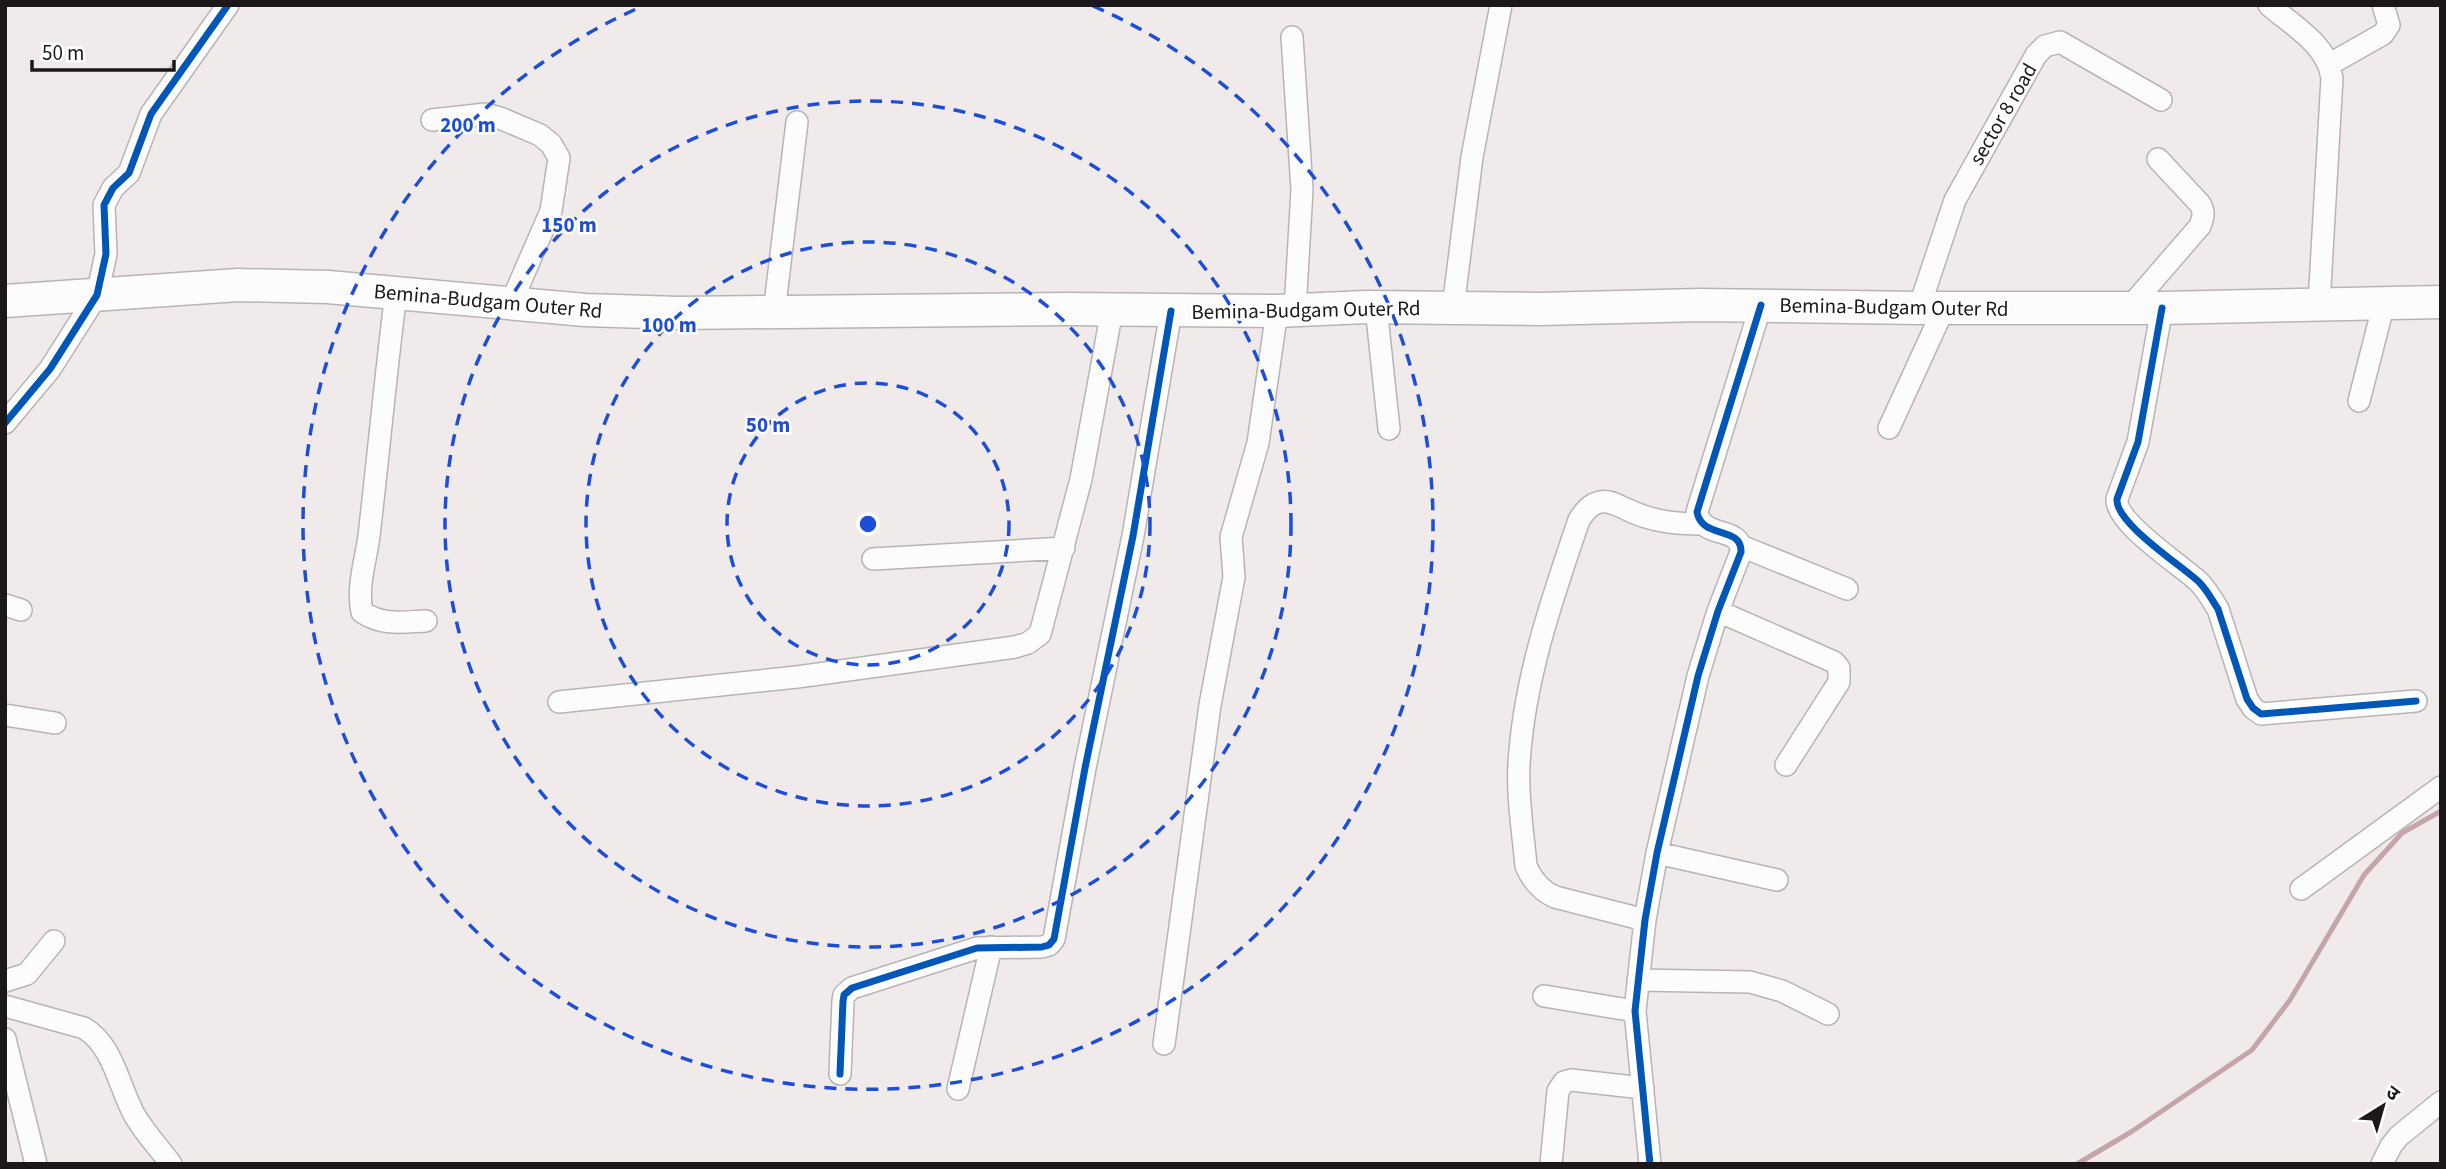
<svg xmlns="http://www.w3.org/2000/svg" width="2446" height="1169" font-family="'Source Sans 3','Noto Sans Devanagari',sans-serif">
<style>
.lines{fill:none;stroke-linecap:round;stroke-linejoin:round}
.stream{stroke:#c4a5a9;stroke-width:5}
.minor-casing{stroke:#b8b4b5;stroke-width:24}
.highway-casing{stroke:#b8b4b5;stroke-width:35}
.minor{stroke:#fdfcfc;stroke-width:21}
.highway{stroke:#fdfcfc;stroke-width:32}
.cycleway-casing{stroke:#fff;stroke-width:11}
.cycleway{stroke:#0057b8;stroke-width:7}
.ring{fill:none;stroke:#1d4ed8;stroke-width:3.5;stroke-dasharray:12 9}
.labels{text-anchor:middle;stroke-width:5;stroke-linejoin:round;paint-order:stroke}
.street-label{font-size:21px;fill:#1c1819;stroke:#fff}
.centre{fill:#1d4ed8;stroke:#fff;stroke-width:3.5}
.ring-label{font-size:21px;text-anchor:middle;font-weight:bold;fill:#1d4ed8;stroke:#fff;stroke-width:5;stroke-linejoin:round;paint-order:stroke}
</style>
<rect width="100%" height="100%" fill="#f0eaeb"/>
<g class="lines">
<path class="stream" d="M2077 1164 2131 1132 2252 1050 2290 1000 2364 875 2402 833 2441 811"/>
<g class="minor-casing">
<path id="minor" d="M2269 5C2293 26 2327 44 2332 78L2319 304
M1292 37 1302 190 1295 310
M2330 64 2383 34 2389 25 2383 5
M432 120 486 114 500 118 540 135 551 144 559 158 551 211 511 303
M396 293C386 371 379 449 370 527 368 555 356 584 362 612 383 626 402 622 426 621
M1376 307 1389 429
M1453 308 1472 157 1501 5
M1919 308 1955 200 2036 55 2045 46 2060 42 2161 100
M2129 308 2200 226C2203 218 2205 212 2200 204L2158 159
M2162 308 2138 442 2117 499C2115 523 2181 565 2199 582 2207 590 2212 600 2218 609L2247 699 2253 708 2261 714 2416 701
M774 313 797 122
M2359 401 2384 303
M5 423 50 369 97 295 106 254 104 205 113 188 129 173 151 114 228 5
M1889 428 1944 308
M1741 546 1847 589
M873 559 1064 548
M5 605 21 610
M1718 611 1834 662 1839 668V682L1786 765
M559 702 797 677 1015 647 1028 643 1040 634 1081 479 1112 310
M5 715 55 723
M1657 853 1777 880
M2301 889 2441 787
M1645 920 1555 897C1541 891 1532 880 1526 866 1523 832 1517 797 1519 764 1524 679 1552 599 1579 520 1584 512 1590 504 1600 502 1609 500 1617 505 1626 509 1650 521 1674 524 1701 524
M1638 980 1750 982 1782 991 1828 1014
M5 981 27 974 54 941
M1544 996 1635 1011
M5 1006 84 1028C114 1046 119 1088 135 1116 145 1133 159 1148 171 1164
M5 1039 36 1164
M1164 1044 1210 705 1234 577 1231 537 1258 443 1277 311
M840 1074 843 1001 844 995 852 988 977 948 1042 947 1049 945 1054 939 1085 768 1133 536 1171 311
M958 1089 991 947
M1551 1164 1558 1091 1564 1082 1571 1080 1643 1088
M1650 1164 1635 1011 1645 920 1657 853 1698 676 1718 611 1741 552C1742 525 1702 540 1697 512L1761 305
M2382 1164 2391 1146 2399 1136 2441 1102"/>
</g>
<g class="highway-casing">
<path id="highway" d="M5 301 238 285 328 287 585 310 678 313 1068 309 1277 311 1366 307 1539 309 1700 305 1919 308H2162L2441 302"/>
</g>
<use href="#minor" class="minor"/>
<use href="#highway" class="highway"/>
<g class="cycleway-casing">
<path id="cycleway" d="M2162 308 2138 442 2117 499C2115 523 2181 565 2199 582 2207 590 2212 600 2218 609L2247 699 2253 708 2261 714 2416 701
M5 423 50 369 97 295 106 254 104 205 113 188 129 173 151 114 228 5
M840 1074 843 1001 844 995 852 988 977 948 1042 947 1049 945 1054 939 1085 768 1133 536 1171 311
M1650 1164 1635 1011 1645 920 1657 853 1698 676 1718 611 1741 552C1742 525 1702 540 1697 512L1761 305"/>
</g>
<use href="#cycleway" class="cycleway"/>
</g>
<g class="ring">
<circle cx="868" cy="524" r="141"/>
<circle cx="868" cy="524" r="282"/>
<circle cx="868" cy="524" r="423"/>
<path d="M1093 6A565 565 0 1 1 643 6"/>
</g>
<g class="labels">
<g class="street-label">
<text transform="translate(2003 114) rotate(-60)" y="7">sector 8 road</text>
<text transform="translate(488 301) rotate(5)" y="7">Bemina-Budgam Outer Rd</text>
<text transform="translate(1894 307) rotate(1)" y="7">Bemina-Budgam Outer Rd</text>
<text transform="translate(1306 310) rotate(-1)" y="7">Bemina-Budgam Outer Rd</text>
</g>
</g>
<circle cx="868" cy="524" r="10" class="centre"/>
<g class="ring-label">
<text x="468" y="132">200 m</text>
<text x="569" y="232">150 m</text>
<text x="669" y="332">100 m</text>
<text x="768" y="432">50 m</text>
</g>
<rect width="2446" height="1169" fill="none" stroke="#1c1819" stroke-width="14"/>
<g transform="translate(2383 1106) rotate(37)" stroke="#ffffff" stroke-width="5" paint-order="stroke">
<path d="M0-5L12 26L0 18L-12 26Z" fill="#1c1819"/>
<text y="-10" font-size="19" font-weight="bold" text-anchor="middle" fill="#1c1819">उ</text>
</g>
<path d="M32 60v10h142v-10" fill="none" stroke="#1c1819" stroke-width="3.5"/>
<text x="42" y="60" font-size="21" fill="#1c1819" stroke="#ffffff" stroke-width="5" paint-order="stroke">50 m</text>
</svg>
